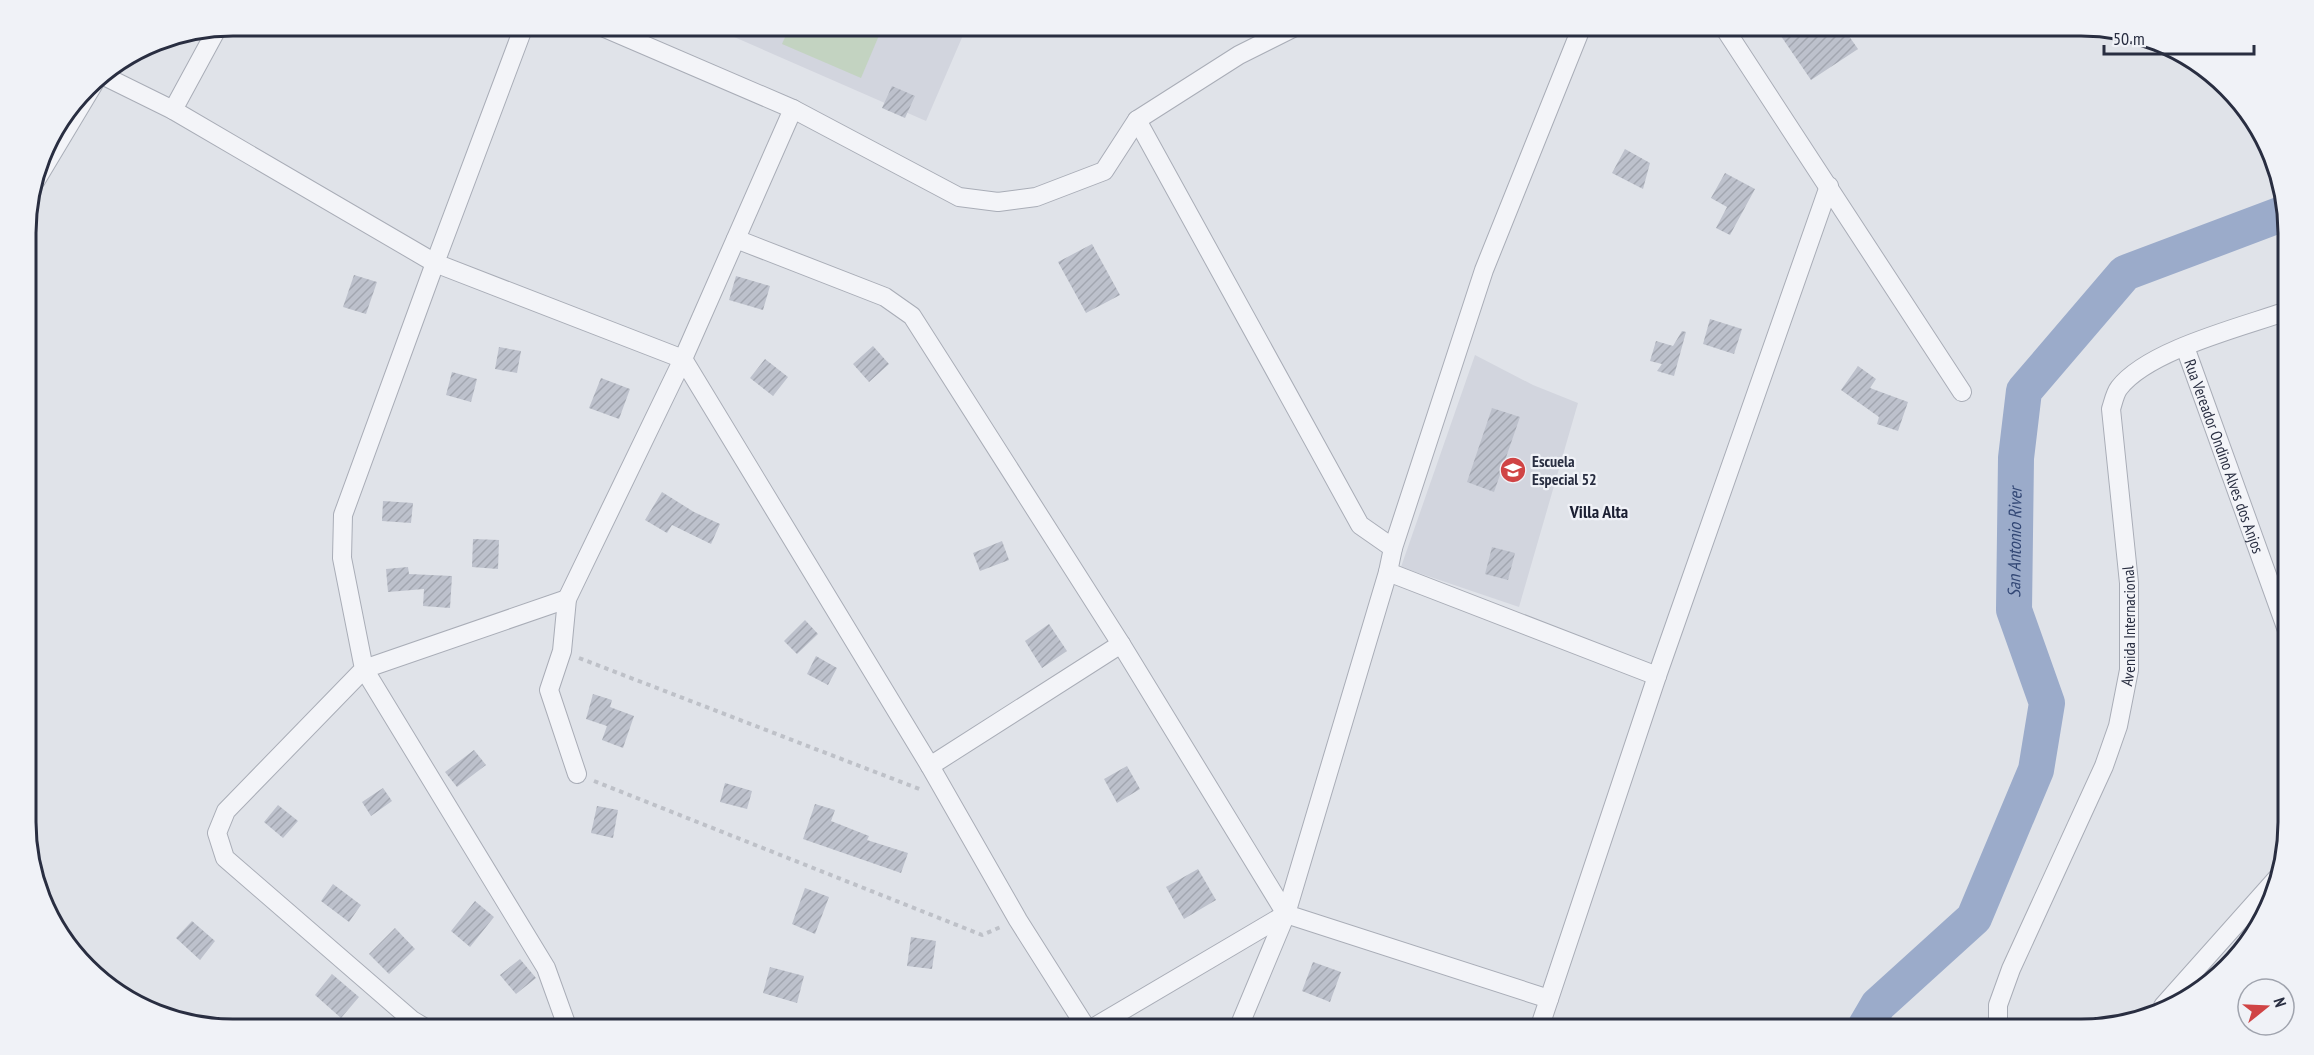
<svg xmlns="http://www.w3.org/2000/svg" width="2314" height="1055" font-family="'PT Sans Narrow',sans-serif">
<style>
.built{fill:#d2d5de}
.grass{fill:#c3d3c1}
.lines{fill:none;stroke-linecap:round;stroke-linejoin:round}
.river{stroke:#9babca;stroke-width:36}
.building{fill:url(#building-hatch)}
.minor-casing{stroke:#a9adb7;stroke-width:20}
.path{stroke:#bec1c8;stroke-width:4;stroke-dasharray:4.5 4.5;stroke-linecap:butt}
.minor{stroke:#f3f4f8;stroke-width:18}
.labels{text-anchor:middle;stroke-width:4.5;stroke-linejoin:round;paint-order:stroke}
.street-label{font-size:16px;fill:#292e41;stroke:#f0f2f7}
.poi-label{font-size:16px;font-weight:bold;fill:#292e41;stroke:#f0f2f7;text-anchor:start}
.neighbourhood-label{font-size:18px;font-weight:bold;fill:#1b1f32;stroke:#f0f2f7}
.water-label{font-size:18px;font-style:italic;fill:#324775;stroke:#f0f2f7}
.rim{fill:none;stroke:#292e41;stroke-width:3}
</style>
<defs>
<pattern id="building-hatch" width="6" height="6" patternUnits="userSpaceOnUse" patternTransform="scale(1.5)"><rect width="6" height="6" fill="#bdc1cc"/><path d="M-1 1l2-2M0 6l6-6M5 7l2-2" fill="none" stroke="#a2a6b0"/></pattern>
</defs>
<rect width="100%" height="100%" fill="#e0e3e9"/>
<path class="built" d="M709 26H967L926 121Z
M1475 355 1533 385 1578 403 1519 607 1401 567Z"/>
<path class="grass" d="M790 26H883L861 78 782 44Z"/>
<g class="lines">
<path class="river" id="s1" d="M1864 1029 1878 1005 1974 918 2036 770 2047 703 2014 610 2016 458 2024 391 2125 273 2287 212"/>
</g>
<path class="building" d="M1774 26H1842L1858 49 1811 80Z
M892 86 915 96 905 118 882 108Z
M1625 149 1650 163 1643 189 1612 173Z
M1725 173 1755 189 1730 235 1716 228 1727 207 1711 198Z
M1092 244 1120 295 1086 313 1058 262Z
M354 275 377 282 366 314 343 307Z
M736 276 770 286 763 310 729 300Z
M1710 319 1742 329 1734 354 1703 344Z
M1682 331 1686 332 1674 376 1657 371 1662 364 1650 361 1656 341 1673 346Z
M873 346 889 364 869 382 853 364Z
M499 347 521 351 517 373 495 369Z
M765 359 788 377 773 396 750 378Z
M1858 366 1876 379 1870 388 1908 402 1898 431 1877 424 1879 417 1841 390Z
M452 372 477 379 471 402 446 395Z
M601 378 630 389 619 419 589 408Z
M1492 408 1520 417 1494 492 1467 482Z
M662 492 694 512 720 524 711 544 672 525 667 533 645 520Z
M383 501 413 503 411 523 382 521Z
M473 539 499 540 498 569 472 567Z
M1002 541 1009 560 980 571 973 553Z
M1492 547 1515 553 1508 580 1485 574Z
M408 567 409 574 452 576 450 608 423 606 424 589 388 592 386 569Z
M805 620 818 634 797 654 784 641Z
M1049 624 1067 651 1042 668 1025 641Z
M816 656 837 668 828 685 807 674Z
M593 694 612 700 610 707 634 716 623 748 602 740 607 726 586 719Z
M474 750 486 765 457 787 445 772Z
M1127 766 1140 789 1117 803 1104 779Z
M725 783 752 791 747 809 720 802Z
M383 788 392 801 371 816 362 802Z
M815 804 835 810 831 821 869 836 867 840 908 853 901 873 803 839Z
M278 805 298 821 283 838 264 822Z
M597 806 618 810 613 838 591 833Z
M1198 869 1216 900 1184 919 1166 887Z
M333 884 361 905 349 922 321 901Z
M805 888 829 897 815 934 792 924Z
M475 901 494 917 470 947 451 931Z
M192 921 215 941 200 960 176 938Z
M395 928 415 949 389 974 369 954Z
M911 937 936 941 932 969 907 966Z
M520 959 536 978 516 994 500 975Z
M1313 962 1341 972 1330 1002 1302 991Z
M770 967 804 976 797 1003 763 993Z
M332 974 359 997 341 1018 315 995Z"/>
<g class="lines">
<g class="minor-casing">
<g id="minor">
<path d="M524 26 435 263 683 359 930 766 1018 920 1087 1029"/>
<path d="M600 26 793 109 959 197 998 202 1036 197 1104 171 1137 120 1239 55 1297 26"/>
<path d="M1723 26 1962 392"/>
<path d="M100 74 173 110 435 263 343 515 342 558 364 669 226 811 217 833 225 858 412 1020 427 1029"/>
<path d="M173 110 217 29"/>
<path d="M1137 120 1360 525 1393 548"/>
<path d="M36 180 99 75"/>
<path d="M736 239 885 297 912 316 1121 644 1286 914"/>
<path id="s2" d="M2185 347 2288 633"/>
<path d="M1388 572 1657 676"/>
<path d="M567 599 364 669 546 968 568 1029"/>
<path d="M930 766 1121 644"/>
<path d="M577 774 549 690 562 651 567 599 683 359 793 109"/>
<path d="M2163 1006 2278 877"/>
<path d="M1091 1029 1286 914 1549 999"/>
<path d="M1238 1029 1286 914 1388 572 1393 548 1484 270 1582 26"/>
<path d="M1539 1029 1657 676 1829 186"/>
<path id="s3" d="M1998 1029V1005L2011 969 2104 766 2118 726 2129 670V583L2111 409C2113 403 2115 393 2119 388 2148 350 2242 327 2287 311"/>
</g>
</g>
<path class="path" d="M579 658 922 790
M594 781 982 935 1003 926"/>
<use href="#minor" class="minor"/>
</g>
<defs>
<g id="school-disc" transform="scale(1.35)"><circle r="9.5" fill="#d04445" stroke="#f0f2f7"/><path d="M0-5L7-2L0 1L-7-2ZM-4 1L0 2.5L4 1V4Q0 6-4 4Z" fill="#fff"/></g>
</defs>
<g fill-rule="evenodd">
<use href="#school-disc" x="1513" y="470"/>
</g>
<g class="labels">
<g class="street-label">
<text dy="6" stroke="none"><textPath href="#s2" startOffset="116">Rua Vereador Ondino Alves dos Anjos</textPath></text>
<text dy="6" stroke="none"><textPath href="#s3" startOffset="429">Avenida Internacional</textPath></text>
</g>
<g class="poi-label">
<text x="1532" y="467">Escuela<tspan x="1532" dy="18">Especial 52</tspan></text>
</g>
<g class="neighbourhood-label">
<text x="1599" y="518">Villa Alta</text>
</g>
<g class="water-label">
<text dy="6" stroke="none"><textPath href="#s1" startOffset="552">San Antonio River</textPath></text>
</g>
</g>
<path d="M0 0H2314V1055H0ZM233 36H2081A197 197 0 0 1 2278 233V822A197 197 0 0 1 2081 1019H233A197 197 0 0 1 36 822V233A197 197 0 0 1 233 36Z" fill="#f0f2f7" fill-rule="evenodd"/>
<path class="rim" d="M233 36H2081A197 197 0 0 1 2278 233V822A197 197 0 0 1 2081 1019H233A197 197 0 0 1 36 822V233A197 197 0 0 1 233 36Z"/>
<g transform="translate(2266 1007) rotate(72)"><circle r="28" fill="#f0f2f7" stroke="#a0a4ae" stroke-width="1.5"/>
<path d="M0-4.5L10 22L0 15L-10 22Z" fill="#d04445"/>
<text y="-9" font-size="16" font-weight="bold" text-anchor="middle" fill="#292e41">N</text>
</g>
<path d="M2104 45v9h150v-9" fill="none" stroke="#292e41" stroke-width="3"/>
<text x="2113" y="45" font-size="18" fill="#292e41" stroke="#f0f2f7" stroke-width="4.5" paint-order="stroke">50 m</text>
</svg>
